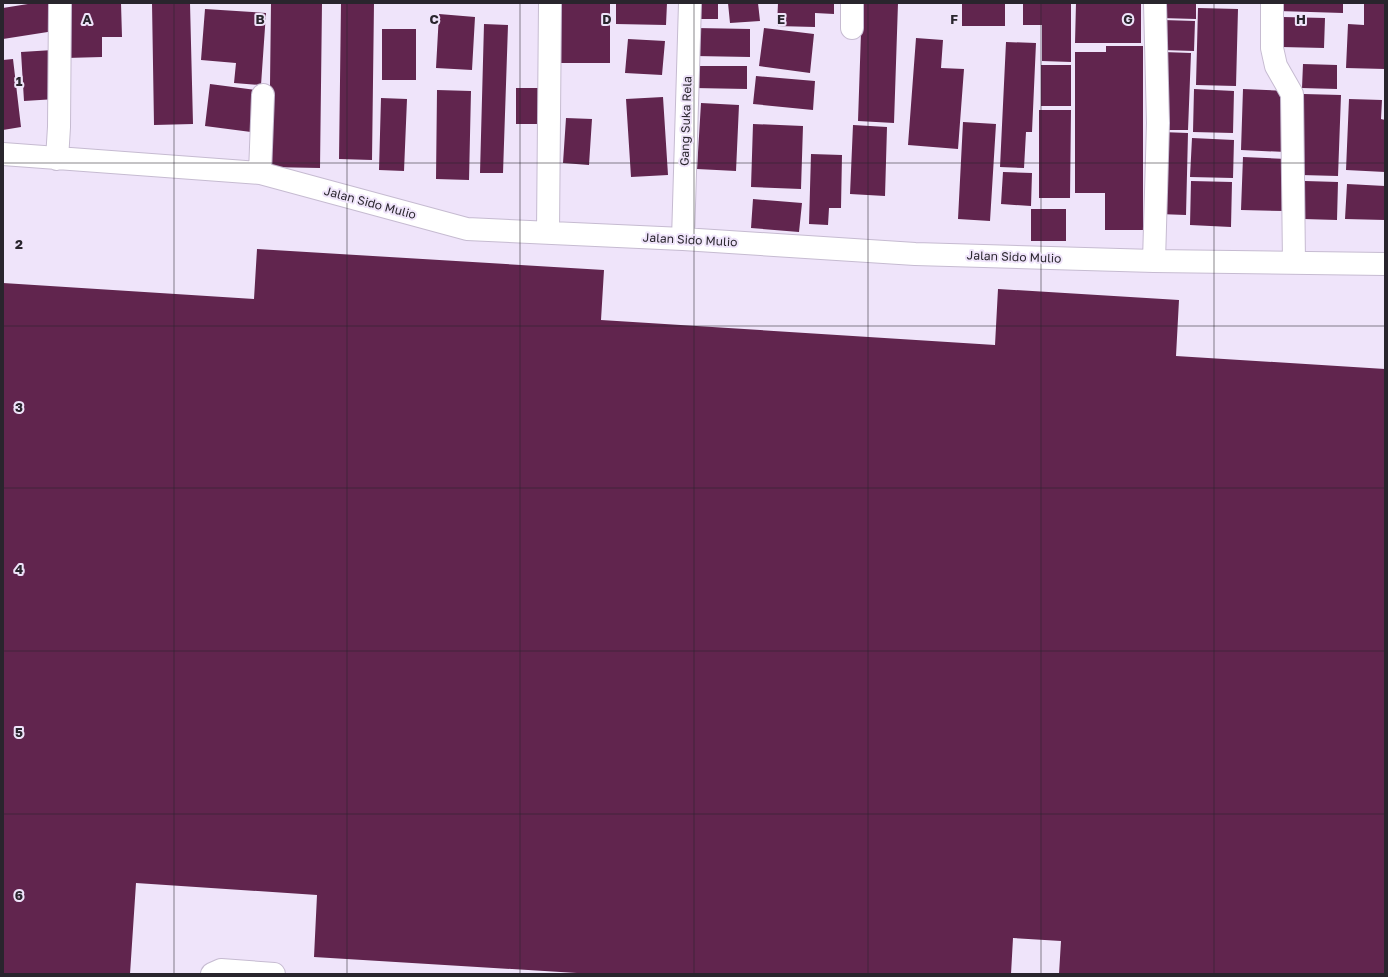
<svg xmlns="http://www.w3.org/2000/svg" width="1388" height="977" font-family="'Golos Text',sans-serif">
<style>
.building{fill:#61254e}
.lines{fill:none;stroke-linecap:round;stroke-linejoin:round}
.minor-casing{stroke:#c6bbd1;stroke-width:24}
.minor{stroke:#fff;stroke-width:22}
.grid{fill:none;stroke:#29252d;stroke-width:1;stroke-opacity:0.55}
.labels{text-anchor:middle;stroke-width:4;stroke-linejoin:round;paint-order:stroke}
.street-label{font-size:12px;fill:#29252d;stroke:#efe4fa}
.grid-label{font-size:13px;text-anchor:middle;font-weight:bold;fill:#29252d;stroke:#efe4fa;stroke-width:4;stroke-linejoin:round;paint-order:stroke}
</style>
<rect width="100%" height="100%" fill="#efe4fa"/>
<path class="building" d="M34 3H50L54 31 3 39V8Z
M66 3H121L122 37H102V57L66 58Z
M152 3H190L193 124 154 125Z
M271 3H322L320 168 269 167Z
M341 3H374L372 160 339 159Z
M559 3H610V63H559Z
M616 3H667L666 25 616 24Z
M694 3H718V19H694Z
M728 3H758L760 21 730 23Z
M778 3H834V14L815 13V27L777 26Z
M862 3H898L894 123 858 121Z
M962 3H1005V26H962Z
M1023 3H1071V62L1042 61V25H1023Z
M1076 3H1141V43H1075Z
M1161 3H1196V19L1161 18Z
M1278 3H1343V13L1278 11Z
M1364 3H1385V69L1346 68 1348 24 1364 25Z
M1198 8 1238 9 1236 86 1196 85Z
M205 9 266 13 261 85 234 83 236 63 201 60Z
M439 14 475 17 472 70 436 68Z
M1283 17 1325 18 1324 48 1282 47Z
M1163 20 1195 21 1194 51 1162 50Z
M484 24 508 25 503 173H480Z
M696 28 750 29V57L695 56Z
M764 28 814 34 810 73 759 66Z
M382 29H416V80H382Z
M916 38 943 40 941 68 964 69 958 149 908 145Z
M628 39 665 41 662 75 625 73Z
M1006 42 1036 43 1032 132H1026L1024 168 1000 167Z
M1106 46H1143V230H1105V193H1075V52H1106Z
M53 50 56 99 24 101 21 52Z
M1163 52 1191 53 1188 130H1161Z
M13 59 21 127 3 130V60Z
M1303 64 1337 65V89L1302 88Z
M1041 65H1071V106H1041Z
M694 66H747V89L694 88Z
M756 76 815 81 813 110 753 104Z
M210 84 256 90 251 132 205 126Z
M516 88H540V124H516Z
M1194 89 1234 91 1233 133 1193 132Z
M1243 89 1288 91 1286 152 1241 150Z
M437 90 471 91 469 180 436 179Z
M1304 94 1341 95 1338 176 1301 175Z
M663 97 668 175 631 177 626 99Z
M381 98 407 99 404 171 379 170Z
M1349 99 1382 100 1381 119 1385 120V172L1346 170Z
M701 103 739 105 736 171 697 169Z
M1039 110H1071L1070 198H1039Z
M566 118 592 119 589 165 563 163Z
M963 122 996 124 990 221 958 219Z
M753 124 803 126 801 189 751 187Z
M853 125 887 127 885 196 850 194Z
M1161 132 1188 133 1186 215 1159 214Z
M1192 138 1234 140 1233 178 1190 177Z
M811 154 842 155 841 208H829L828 225 809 224Z
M1243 157 1286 159 1284 211 1241 210Z
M1003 172 1032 173 1031 206 1001 204Z
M1191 181 1232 182 1231 227 1190 225Z
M1305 181 1338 182 1337 220 1304 219Z
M1347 184 1385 186V220L1345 219Z
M753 199 802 203 799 232 751 228Z
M1031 209H1066V241H1031Z
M257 249 604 270 601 320 995 345 998 289 1179 300 1176 356 1385 369V974H1059L1061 941 1013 938 1011 974H593L314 957 317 895 136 883 130 974H3V283L254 299Z"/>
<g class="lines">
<g class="minor-casing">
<path id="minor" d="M852 3V28
M1272 3V48L1276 66 1292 94 1294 263
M3 154 260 173 467 229 683 239 915 254 1154 261 1385 264
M57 159 59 127 60 3
M260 173 263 95
M548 232 550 3
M683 239 690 3
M1154 261 1158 123 1155 3
M212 974 221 970 274 974"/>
</g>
<use href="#minor" class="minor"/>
</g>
<path class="grid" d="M174 3V974M347 3V974M520 3V974M694 3V974M868 3V974M1041 3V974M1214 3V974M3 163H1385M3 326H1385M3 488H1385M3 651H1385M3 814H1385"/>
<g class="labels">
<g class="street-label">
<text transform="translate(686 121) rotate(-88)" y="4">Gang Suka Rela</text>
<text transform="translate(370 203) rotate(15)" y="4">Jalan Sido Mulio</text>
<text transform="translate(690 240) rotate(3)" y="4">Jalan Sido Mulio</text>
<text transform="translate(1014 257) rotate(2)" y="4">Jalan Sido Mulio</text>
</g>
</g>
<g class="grid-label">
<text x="87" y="24">A</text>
<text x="260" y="24">B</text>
<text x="434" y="24">C</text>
<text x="607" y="24">D</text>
<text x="781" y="24">E</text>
<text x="954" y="24">F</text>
<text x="1128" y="24">G</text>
<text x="1301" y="24">H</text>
<text x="19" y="86">1</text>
<text x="19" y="249">2</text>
<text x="19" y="412">3</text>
<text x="19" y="574">4</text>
<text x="19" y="737">5</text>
<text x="19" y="900">6</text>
</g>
<rect width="1388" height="977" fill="none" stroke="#29252d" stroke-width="8"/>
</svg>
